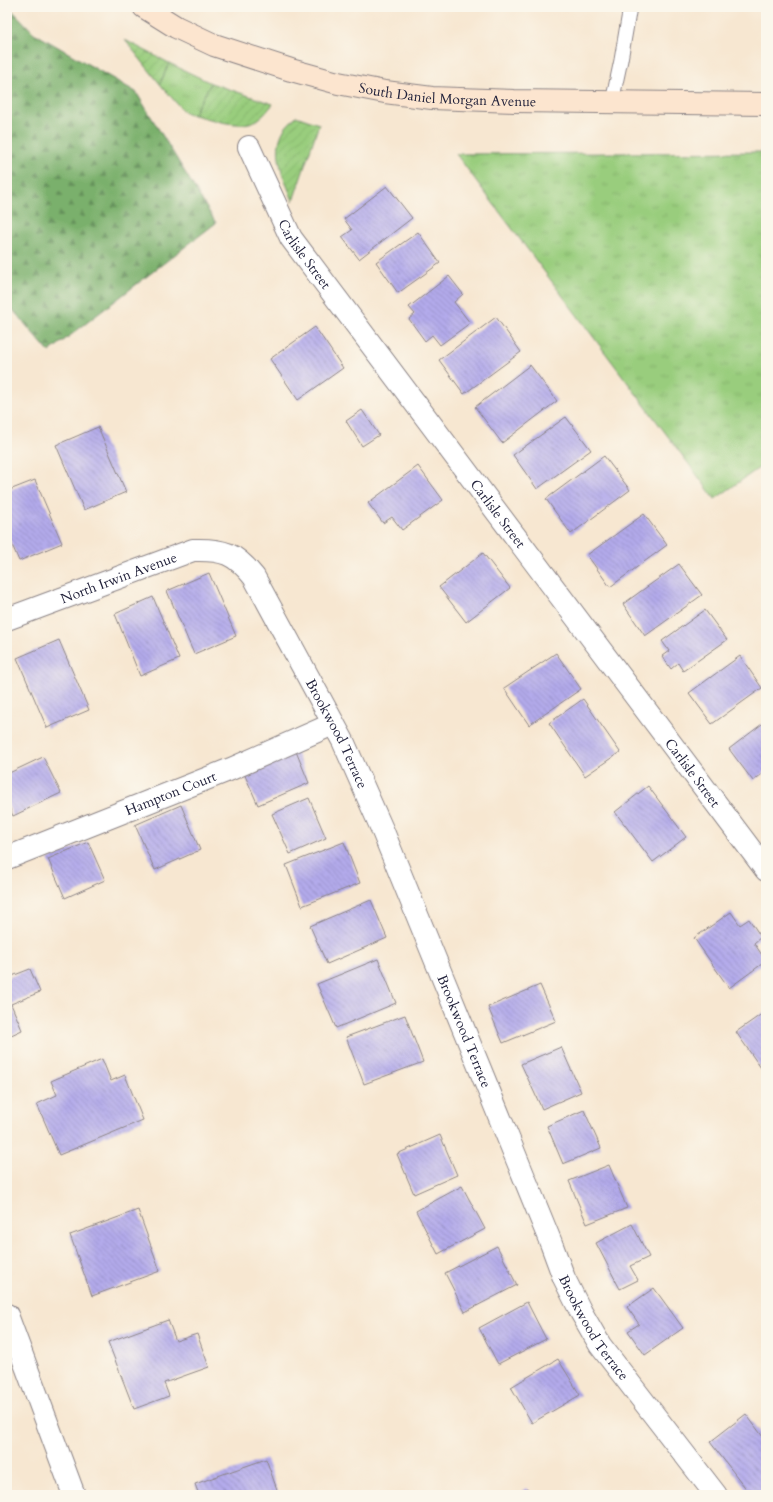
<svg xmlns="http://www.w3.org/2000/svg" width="773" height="1502" font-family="Cardo,serif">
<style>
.grass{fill:url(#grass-tufts);stroke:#5e785c}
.forest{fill:url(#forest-firs);stroke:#4e6954}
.garden{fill:url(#garden-furrows);stroke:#5e785c}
.building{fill:url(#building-back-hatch)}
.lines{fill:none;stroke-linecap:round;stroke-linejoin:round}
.lane-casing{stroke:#8c8486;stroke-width:15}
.street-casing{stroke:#8c8486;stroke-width:24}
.secondary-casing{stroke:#8c8486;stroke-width:24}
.lane{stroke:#fff;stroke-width:13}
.street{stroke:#fff;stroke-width:22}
.secondary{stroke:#fce5cf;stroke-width:22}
.labels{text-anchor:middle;stroke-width:3.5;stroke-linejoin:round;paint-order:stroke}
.street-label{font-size:14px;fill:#22223b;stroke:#fbf7ec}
</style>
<defs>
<pattern id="grass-tufts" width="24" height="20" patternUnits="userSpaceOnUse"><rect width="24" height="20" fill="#99cd7d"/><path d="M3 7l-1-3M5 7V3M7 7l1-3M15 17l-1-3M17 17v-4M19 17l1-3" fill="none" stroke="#84b06d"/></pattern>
<pattern id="forest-firs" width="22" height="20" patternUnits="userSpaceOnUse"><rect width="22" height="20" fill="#7ab06c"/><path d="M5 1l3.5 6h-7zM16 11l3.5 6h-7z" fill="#648f5a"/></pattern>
<pattern id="garden-furrows" width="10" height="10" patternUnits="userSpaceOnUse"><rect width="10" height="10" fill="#99cd7d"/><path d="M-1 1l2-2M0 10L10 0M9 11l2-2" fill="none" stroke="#84b06d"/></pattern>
<pattern id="building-back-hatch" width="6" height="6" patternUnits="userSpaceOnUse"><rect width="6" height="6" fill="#b3aaeb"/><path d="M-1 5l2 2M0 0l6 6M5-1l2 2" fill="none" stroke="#918ac0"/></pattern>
</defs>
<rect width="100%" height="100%" fill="#fbf7ec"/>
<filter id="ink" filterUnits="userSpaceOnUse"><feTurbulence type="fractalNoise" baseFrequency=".025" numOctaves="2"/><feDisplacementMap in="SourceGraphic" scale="8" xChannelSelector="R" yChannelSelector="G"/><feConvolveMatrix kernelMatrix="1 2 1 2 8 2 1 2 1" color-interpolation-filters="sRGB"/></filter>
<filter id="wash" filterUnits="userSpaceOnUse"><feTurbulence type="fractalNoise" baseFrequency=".012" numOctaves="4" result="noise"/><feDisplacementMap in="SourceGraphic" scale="16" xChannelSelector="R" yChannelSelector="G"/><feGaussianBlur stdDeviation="0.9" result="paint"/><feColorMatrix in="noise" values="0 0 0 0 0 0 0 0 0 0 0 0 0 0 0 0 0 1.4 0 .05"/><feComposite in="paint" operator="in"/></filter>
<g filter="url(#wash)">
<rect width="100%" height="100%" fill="#f7e7d1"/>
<path class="grass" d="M169 63 211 83 193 115 184 112 160 84Z
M766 152V463L715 499 456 154Z"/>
<path class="forest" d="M7 7H9L34 33 136 92 216 223 49 352 7 303Z"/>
<path class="garden" d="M125 40 169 63 160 84Z
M211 83 273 104C268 110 264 116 257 120 239 130 212 119 193 115Z
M296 116 319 124 293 201C284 177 270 151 285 128 288 124 293 120 296 116Z"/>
<g id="blocks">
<path class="building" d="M387 186 412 218 359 259 342 237 352 230 344 219Z
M418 232 440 263 398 293 376 262Z
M449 276 463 294 454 302 470 323 440 345 432 335 425 341 409 319 415 314 409 307Z
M496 317 521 352 464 394 439 360Z
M315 327 343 368 298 400 270 359Z
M530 365 557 401 502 443 475 407Z
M362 410 379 435 362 446 346 421Z
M566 417 591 450 537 489 513 455Z
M98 427 126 492 84 510 56 445Z
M604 456 630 490 571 534 546 499Z
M418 466 443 500 402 530 392 517 383 523 368 503Z
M35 480 62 543 19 561 7 533V491Z
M644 514 667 545 610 587 587 555Z
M483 553 510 588 466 622 439 587Z
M679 564 702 595 645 636 623 604Z
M209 573 236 636 194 654 167 591Z
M153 597 179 659 140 676 115 614Z
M705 610 727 640 683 671 678 663 671 669 662 656 669 651 662 641Z
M59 640 89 710 47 728 17 658Z
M556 653 581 689 529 725 504 688Z
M740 656 762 688 712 724 689 693Z
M583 699 620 752 585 776 549 723Z
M766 721V771L753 781 729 749Z
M295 749 309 783 258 805 243 771Z
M43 757 61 793 13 816 7 803V774Z
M648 786 686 837 653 862 615 812Z
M309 798 326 838 290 854 272 814Z
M181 805 200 850 155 870 135 825Z
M88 842 105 880 65 898 48 859Z
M344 842 360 883 302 906 286 865Z
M371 900 387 938 327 964 310 926Z
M731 912 740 925 749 919 761 937 754 943 766 961 729 988 694 938Z
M378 959 396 1003 336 1028 317 984Z
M30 969 40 992 11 1004 22 1030 7 1037V978Z
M540 985 556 1021 503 1043 488 1007Z
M766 1011V1065L761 1068 736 1032Z
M405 1015 423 1062 364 1084 346 1037Z
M561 1047 581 1092 542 1109 521 1064Z
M102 1059 111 1081 125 1075 143 1120 59 1155 37 1104 57 1095 51 1081Z
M584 1110 601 1148 563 1164 547 1126Z
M440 1135 457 1175 414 1194 397 1154Z
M609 1165 627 1208 587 1224 569 1181Z
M462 1186 485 1229 438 1254 416 1211Z
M138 1210 160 1271 92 1296 70 1235Z
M632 1224 649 1257 630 1266 638 1280 620 1289 596 1243Z
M497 1246 517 1285 465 1312 445 1273Z
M654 1288 683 1328 645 1355 628 1331 639 1324 627 1307Z
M527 1302 546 1339 498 1364 479 1328Z
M168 1320 176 1341 197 1334 209 1367 164 1383 169 1396 134 1409 108 1342Z
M558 1359 580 1395 532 1423 511 1387Z
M746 1414 766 1441V1495H751L710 1442Z
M266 1459 279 1495H199L195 1484Z
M527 1488 532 1495H518Z"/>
</g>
</g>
<g filter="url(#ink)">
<use href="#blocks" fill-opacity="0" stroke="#8c8486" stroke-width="1"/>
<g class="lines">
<g class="lane-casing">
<path id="lane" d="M612 102 621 60 630 7"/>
</g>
<g class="street-casing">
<g id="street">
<path id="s1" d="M249 147 291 238 766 870"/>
<path id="s2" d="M7 619 193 550C223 549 235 553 254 577L343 741 382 829 551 1243 564 1278 581 1312 600 1345 716 1495"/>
<path id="s3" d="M7 858 231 769 333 724"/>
<path d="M7 1315 74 1495"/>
</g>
</g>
<g class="secondary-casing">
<g id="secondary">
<path id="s4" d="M144 7 176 27 214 45 291 70 338 83 385 92 432 98 514 101 766 104"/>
</g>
</g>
<use href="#lane" class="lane"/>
<use href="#street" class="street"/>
<use href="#secondary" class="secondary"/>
</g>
</g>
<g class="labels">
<g class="street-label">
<text dy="5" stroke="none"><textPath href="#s4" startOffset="320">South Daniel Morgan Avenue</textPath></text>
<text dy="5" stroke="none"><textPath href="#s1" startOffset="121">Carlisle Street</textPath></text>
<text dy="5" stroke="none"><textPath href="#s1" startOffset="445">Carlisle Street</textPath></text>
<text dy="5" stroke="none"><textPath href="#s2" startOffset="119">North Irwin Avenue</textPath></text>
<text dy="5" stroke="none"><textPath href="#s2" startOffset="446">Brookwood Terrace</textPath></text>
<text dy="5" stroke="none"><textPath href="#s1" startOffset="769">Carlisle Street</textPath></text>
<text dy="5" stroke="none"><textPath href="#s3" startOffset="176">Hampton Court</textPath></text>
<text dy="5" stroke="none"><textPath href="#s2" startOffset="770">Brookwood Terrace</textPath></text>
<text dy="5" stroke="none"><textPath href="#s2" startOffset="1094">Brookwood Terrace</textPath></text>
</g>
</g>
<rect width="773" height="1502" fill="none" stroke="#fbf7ec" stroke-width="24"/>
</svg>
